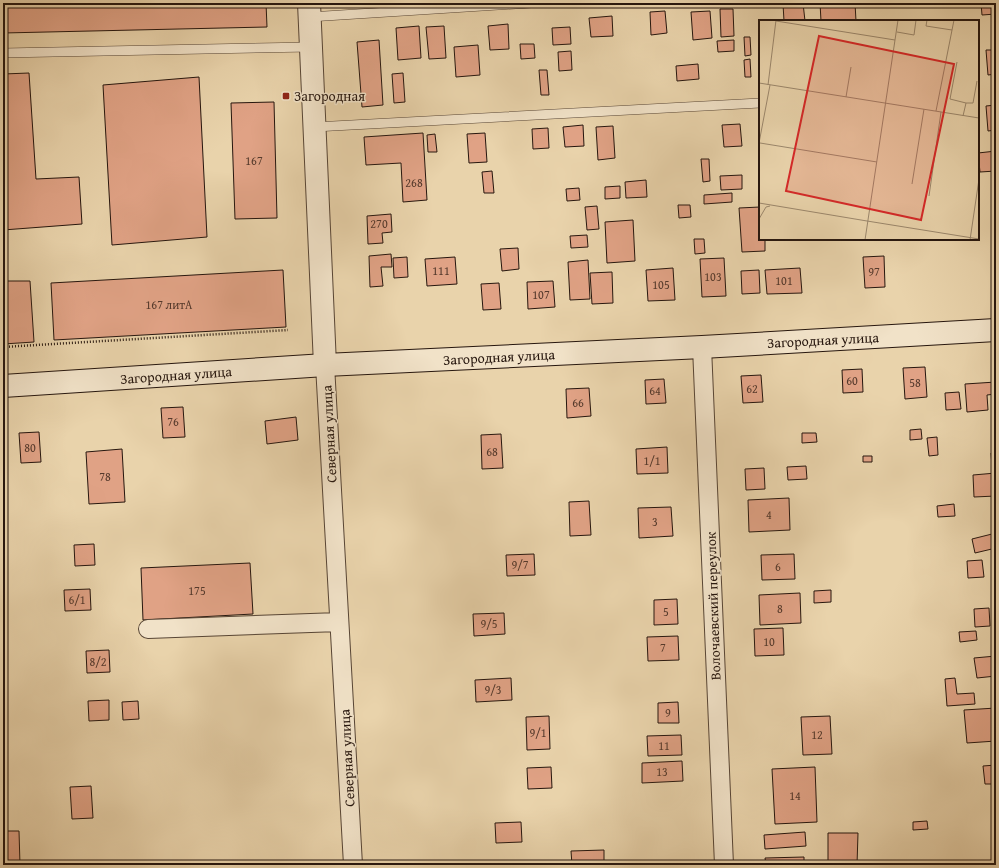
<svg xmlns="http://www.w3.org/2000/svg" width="999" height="868" font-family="'Gentium Book Plus',serif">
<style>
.building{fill:#e0a285;stroke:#26160e}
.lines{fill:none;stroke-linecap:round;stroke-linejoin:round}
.service-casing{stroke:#574535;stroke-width:10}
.minor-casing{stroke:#574535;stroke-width:20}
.tertiary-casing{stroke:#574535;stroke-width:24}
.secondary-casing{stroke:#26160e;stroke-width:24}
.path{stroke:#26160e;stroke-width:2.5;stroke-dasharray:1 2;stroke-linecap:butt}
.service{stroke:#f1e2c8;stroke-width:9}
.minor{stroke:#f1e2c8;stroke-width:18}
.tertiary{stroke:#f1e2c8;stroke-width:22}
.secondary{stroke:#f1e2c8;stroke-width:22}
.poi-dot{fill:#8f2418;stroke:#f1e2c8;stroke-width:1.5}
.labels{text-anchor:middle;stroke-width:3;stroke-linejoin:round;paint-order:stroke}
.number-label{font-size:12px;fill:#54392c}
.poi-label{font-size:14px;fill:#26160e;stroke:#f1e2c8;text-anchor:start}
.street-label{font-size:14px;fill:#26160e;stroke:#f1e2c8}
.inset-road{fill:none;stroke:#9b876c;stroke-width:1}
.view{fill:#d62828;fill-opacity:0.15;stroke:#d62828;stroke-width:2}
.inset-edge{fill:none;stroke:#26160e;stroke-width:2}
</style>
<rect width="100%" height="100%" fill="#e9d3ab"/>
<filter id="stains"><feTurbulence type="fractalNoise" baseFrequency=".005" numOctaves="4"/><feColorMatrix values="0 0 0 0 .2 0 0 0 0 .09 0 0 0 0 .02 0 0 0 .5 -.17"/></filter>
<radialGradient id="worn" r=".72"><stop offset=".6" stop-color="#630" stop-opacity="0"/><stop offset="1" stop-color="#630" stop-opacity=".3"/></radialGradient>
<path class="building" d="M3 3H61V6L152 3H266L267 27 3 33Z
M803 3 805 21H784L783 4Z
M820 3H855L856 21H821Z
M981 3H996V14L982 15Z
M720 9H733L734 36 721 37Z
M665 11 667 33 651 35 650 12Z
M710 11 712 38 693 40 691 12Z
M612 16 613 36 591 37 589 18Z
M508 24 509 49 490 50 488 26Z
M419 26 421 58 398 60 396 28Z
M444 26 446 58 429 59 426 27Z
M570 27 571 44 553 45 552 28Z
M744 37H750L751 55 745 56Z
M379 40 383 105 362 107 357 42Z
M734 40V51L718 52 717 41Z
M520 44H534L535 58 521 59Z
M478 45 480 75 456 77 454 47Z
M986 50H996V74L988 75Z
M571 51 572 70 559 71 558 52Z
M750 59 751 77H745L744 60Z
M698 64 699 79 677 81 676 66Z
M539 70H547L549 95H541Z
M29 73 36 179 79 177 82 224 3 230V74Z
M403 73 405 102 394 103 392 74Z
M199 77 207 237 112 245 103 85Z
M274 102 277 218 235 219 231 103Z
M996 105V130L988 131 986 106Z
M740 124 742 146 724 147 722 125Z
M583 125 584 146 565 147 563 127Z
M613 126 615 158 598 160 596 127Z
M548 128 549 148 533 149 532 129Z
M423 133 427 200 403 202 401 163 366 165 364 137Z
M485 133 487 162 469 163 467 134Z
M435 134 437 152H428L427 135Z
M996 151V171L980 172 978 153Z
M701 159H709L710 181 703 182Z
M492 171 494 193H484L482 172Z
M742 175V189L721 190 720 176Z
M646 180 647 197 626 198 625 182Z
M620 186V198L605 199V187Z
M993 187H996V221Z
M579 188 580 200 567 201 566 189Z
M732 193V202L704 204V195Z
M678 205H690L691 217 679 218Z
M597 206 599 229 587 230 585 207Z
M760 207V239H765V251L742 252 739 208Z
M391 214 392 232 382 233 383 243 368 244 367 216Z
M633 220 635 261 607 263 605 222Z
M587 235 588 247 571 248 570 236Z
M694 239H704L705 253 695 254Z
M518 248 519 269 502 271 500 249Z
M391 254 392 267H381L383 286 370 287 369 256Z
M884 256 885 287 865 288 863 257Z
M407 257 408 277 394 278 393 258Z
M455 257 457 284 427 286 425 259Z
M724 258 726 296 702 297 700 259Z
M588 260 590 299 570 300 568 262Z
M673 268 675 300 648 301 646 270Z
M800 268 802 293 767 294 765 270Z
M283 270 286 327 54 340 51 283Z
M759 270 760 293 742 294 741 271Z
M612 272 613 303 592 304 590 273Z
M3 281H30L34 342 3 344Z
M553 281 555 307 528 309 527 282Z
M499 283 501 309 483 310 481 284Z
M993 354H996V378H995Z
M925 367 927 397 905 399 903 368Z
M862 369 863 392 843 393 842 370Z
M761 375 763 402 743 403 741 376Z
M664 379 666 403 646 404 645 380Z
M996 382V394L987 395 988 410 967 412 965 384Z
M589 388 591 416 567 418 566 389Z
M959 392 961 409 946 410 945 393Z
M183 407 185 437 163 438 161 408Z
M296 417 298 440 267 444 265 421Z
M921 429 922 439 910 440V430Z
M39 432 41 462 21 463 19 433Z
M802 433H816L817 442 802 443Z
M501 434 503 468 482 469 481 435Z
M937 437 938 455 929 456 927 438Z
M667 447 668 473 637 474 636 449Z
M122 449 125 502 89 504 86 452Z
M996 452V466H992L991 453Z
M863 456H872V462H863Z
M806 466 807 479 788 480 787 467Z
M764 468 765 489 746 490 745 469Z
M996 473V496L974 497 973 475Z
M789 498 790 530 749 532 748 500Z
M589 501 591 535 570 536 569 502Z
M954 504 955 516 938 517 937 506Z
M671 507 673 536 639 538 638 508Z
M996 533V548L975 553 972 539Z
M94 544 95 565 75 566 74 545Z
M534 554 535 575 507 576 506 555Z
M794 554 795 579 762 580 761 555Z
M982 560 984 577 968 578 967 561Z
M250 563 253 614 143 620 141 568Z
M90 589 91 610 65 611 64 590Z
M831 590V602L814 603V591Z
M800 593 801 623 760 625 759 595Z
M677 599 678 624 654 625V600Z
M989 608 990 626 975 627 974 609Z
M504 613 505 634 474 636 473 614Z
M783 628 784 655 755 656 754 629Z
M976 631 977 640 960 642 959 632Z
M678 636 679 660 648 661 647 637Z
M109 650 110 672 87 673 86 651Z
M996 656V676L977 678 974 658Z
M511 678 512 700 476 702 475 680Z
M955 678 957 694 974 693 975 704 947 706 945 679Z
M109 700V720L89 721 88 701Z
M138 701 139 719 123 720 122 702Z
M678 702 679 723H658V703Z
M996 708V741L967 743 964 710Z
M549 716 550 749 527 750 526 717Z
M830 716 832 754 803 755 801 717Z
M681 735 682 755 648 756 647 736Z
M682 761 683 781 642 783V763Z
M996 765V784H985L983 766Z
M551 767 552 788 528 789 527 768Z
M815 767 817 822 775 824 772 769Z
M91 786 93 818 72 819 70 787Z
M927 821 928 829 913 830V822Z
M521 822 522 842 496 843 495 823Z
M3 831H19L20 865H3Z
M805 832 806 846 765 849 764 835Z
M828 833H858L857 865 828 864Z
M604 850V865H572L571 851Z
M804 857V865H766L765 858Z"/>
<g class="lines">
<g class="service-casing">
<path id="service" d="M309 17 531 3
M3 53 311 47
M314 127 760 103"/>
</g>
<g class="minor-casing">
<path id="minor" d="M702 347 724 865
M325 365 353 865
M148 629 339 622"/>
</g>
<g class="tertiary-casing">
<path id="tertiary" d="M309 3 325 365"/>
</g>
<g class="secondary-casing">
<path id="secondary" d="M3 386 325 365 702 347 996 330"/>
</g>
<path class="path" d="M3 347 288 330"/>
<use href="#service" class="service"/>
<use href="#minor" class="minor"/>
<use href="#tertiary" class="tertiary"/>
<use href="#secondary" class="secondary"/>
</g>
<rect class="poi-dot" x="282" y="92" width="8" height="8" rx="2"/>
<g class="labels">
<g class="number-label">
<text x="254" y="165">167</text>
<text x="414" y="187">268</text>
<text x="379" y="228">270</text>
<text x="441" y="275">111</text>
<text x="874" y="276">97</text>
<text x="713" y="281">103</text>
<text x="784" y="285">101</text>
<text x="661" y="289">105</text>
<text x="541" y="299">107</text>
<text x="169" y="309">167 литА</text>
<text x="852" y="385">60</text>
<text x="915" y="387">58</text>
<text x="752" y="393">62</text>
<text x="655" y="395">64</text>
<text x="578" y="407">66</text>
<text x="173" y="426">76</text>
<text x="30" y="452">80</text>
<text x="492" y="456">68</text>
<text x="652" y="465">1/1</text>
<text x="105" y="481">78</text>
<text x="769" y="519">4</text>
<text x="655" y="526">3</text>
<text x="520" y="569">9/7</text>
<text x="778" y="571">6</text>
<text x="197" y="595">175</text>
<text x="77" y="604">6/1</text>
<text x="780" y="613">8</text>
<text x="666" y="616">5</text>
<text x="489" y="628">9/5</text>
<text x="769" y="646">10</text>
<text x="663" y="652">7</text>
<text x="98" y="666">8/2</text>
<text x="493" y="694">9/3</text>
<text x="668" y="717">9</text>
<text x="538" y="737">9/1</text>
<text x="817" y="739">12</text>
<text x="664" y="750">11</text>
<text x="662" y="776">13</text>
<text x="795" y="800">14</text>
</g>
<g class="poi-label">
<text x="294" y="101">Загородная</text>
</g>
<g class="street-label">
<text transform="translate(823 340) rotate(-3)" y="5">Загородная улица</text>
<text transform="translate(499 357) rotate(-3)" y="5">Загородная улица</text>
<text transform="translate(176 375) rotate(-4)" y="5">Загородная улица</text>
<text transform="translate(329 434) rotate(-93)" y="5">Северная улица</text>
<text transform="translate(713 606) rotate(-92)" y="5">Волочаевский переулок</text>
<text transform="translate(347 758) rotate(-93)" y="5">Северная улица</text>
</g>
</g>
<g transform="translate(759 20)">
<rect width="220" height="220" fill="#e9d3ab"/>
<path class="inset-road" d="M168 0 167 6 193 10M17 1 136 20M138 12 155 15 157 0M198 42 191 79 207 83 204 96M0 63 220 98M9 65 17 0M87 77 92 47M207 83H214L218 61M177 91 195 0M0 123 11 65M1 123 118 142M153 164 165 89M170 176 182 92M0 183 108 201M0 199 7 187 11 186M108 201 220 219M106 220 139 0M211 220 220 159"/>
<path class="view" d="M60 16 195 44 162 200 27 171Z"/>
<rect width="220" height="220" class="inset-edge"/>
</g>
<rect width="999" height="868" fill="none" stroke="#e9d3ab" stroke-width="16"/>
<rect x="4" y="4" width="991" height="860" fill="none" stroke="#26160e" stroke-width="2"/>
<rect x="8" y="8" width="983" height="852" fill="none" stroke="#26160e"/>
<rect width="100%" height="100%" filter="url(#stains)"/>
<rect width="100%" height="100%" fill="url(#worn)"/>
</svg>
